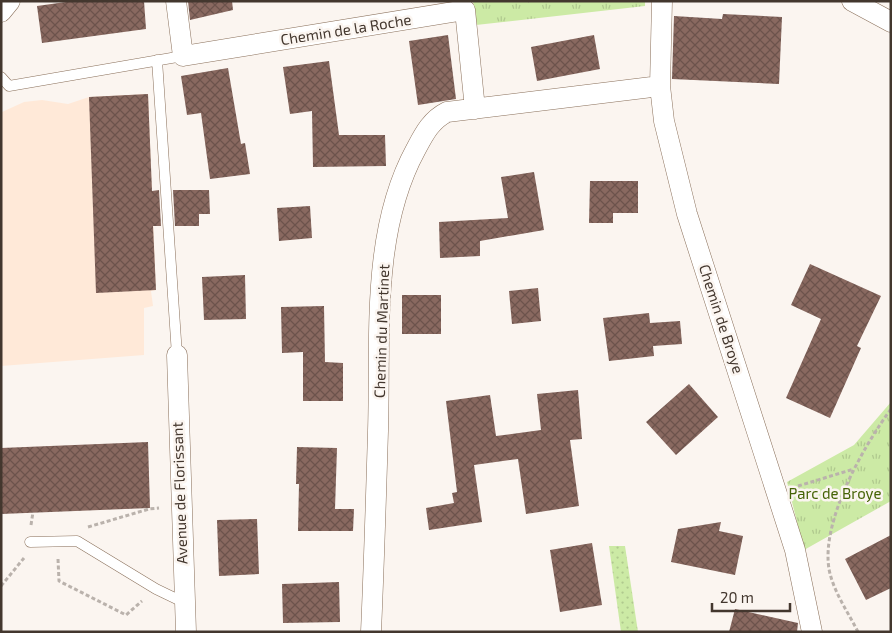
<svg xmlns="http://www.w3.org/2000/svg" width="892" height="633" font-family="'Exo 2',sans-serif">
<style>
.built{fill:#ffe9d8}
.grass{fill:url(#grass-dots)}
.park{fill:url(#park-tufts)}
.building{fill:url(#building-cross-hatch)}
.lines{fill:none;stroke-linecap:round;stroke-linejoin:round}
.service-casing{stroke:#8a705b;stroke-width:11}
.minor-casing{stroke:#8a705b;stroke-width:21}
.path{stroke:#bab2ac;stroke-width:3;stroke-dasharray:4 2.5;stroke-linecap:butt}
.service{stroke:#fff;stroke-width:10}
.minor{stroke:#fff;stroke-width:20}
.labels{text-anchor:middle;stroke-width:5;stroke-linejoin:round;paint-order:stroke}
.street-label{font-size:15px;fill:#43372e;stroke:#fbf5f0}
.park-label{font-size:15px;fill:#456305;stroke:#fbf5f0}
</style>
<defs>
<pattern id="grass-dots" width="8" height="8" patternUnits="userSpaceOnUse" patternTransform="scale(1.25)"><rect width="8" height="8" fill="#cceaa5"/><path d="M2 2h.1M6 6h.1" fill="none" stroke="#b0c98e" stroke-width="1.8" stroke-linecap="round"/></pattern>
<pattern id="park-tufts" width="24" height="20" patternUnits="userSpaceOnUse" patternTransform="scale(1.25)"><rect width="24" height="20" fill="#cceaa5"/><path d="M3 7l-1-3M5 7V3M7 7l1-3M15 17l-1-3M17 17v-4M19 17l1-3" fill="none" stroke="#b0c98e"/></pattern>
<pattern id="building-cross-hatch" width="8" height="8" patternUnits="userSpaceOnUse" patternTransform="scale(1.25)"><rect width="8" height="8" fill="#896960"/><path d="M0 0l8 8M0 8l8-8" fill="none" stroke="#6c534c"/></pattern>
</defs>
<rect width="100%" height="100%" fill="#fbf5f0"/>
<path class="built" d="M148 94 156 290 151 291 153 306 144 308V355L1 366 2 112 24 102 42 100 68 104 89 97Z"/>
<path class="grass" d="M609 546H625L638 632H621Z"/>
<path class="park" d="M473 1H645V6L476 25Z
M891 402V501L804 550 787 482 854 445Z"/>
<path class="building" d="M73 1H144L146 29 42 43 37 6Z
M188 1H232L233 10 190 20Z
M723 14 782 17 779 84 672 79 674 16 722 19Z
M448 35 456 99 418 105 409 41Z
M594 35 600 69 537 81 531 47Z
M329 61 339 135H385L386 166 313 167 312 111 290 114 283 67Z
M228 68 241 144 245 143 250 174 210 179 201 113 187 115 181 76Z
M148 94 152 191 159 190 161 226H153L156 290 96 293 89 97Z
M534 172 544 230 480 241V256L440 258 439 222 508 218 501 177Z
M590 181H638V213H613V223H589Z
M173 190H209L210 214H199V226H175Z
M310 206 312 238 279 241 277 208Z
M810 264 881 296 857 346 861 348 830 418 786 398 821 319 791 305Z
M245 275 246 319 204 320 202 277Z
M538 288 541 321 512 324 509 291Z
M402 295H441V334H402Z
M324 306 325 362 343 363V401H303V352L282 353 281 307Z
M649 313 650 323 680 321 682 344 653 346 654 356 609 361 603 318Z
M689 384 718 417 676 455 646 422Z
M578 390 582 439 570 440 579 506 526 514 518 459 474 465 482 522 429 530 426 508 454 503 452 493 457 492 446 401 490 395 496 436 541 430 537 394Z
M148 442 150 508 1 514V448Z
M297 447 337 448 335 509H354L353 531H298L299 484H296Z
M257 519 259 574 219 576 217 520Z
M721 522 719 531 743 536 735 575 671 562 678 529Z
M891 535V588L866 600 845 559Z
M592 543 602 605 560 612 550 550Z
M339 582 340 622 283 623 282 584Z
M735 609 798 623 797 632H729Z"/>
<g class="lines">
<g class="service-casing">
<path id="service" d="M157 60 177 355
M1 77 9 86 183 56
M30 542 77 541 156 589 183 602"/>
</g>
<g class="minor-casing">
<path id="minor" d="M176 1 183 56 465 10 475 109
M662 1 660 86 664 121 687 214 795 550 812 632
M852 1 891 22
M1 12 10 1
M177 355 186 632
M371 632C374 565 376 498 378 431 381 339 370 233 416 149 424 134 431 120 447 112L660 86"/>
</g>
<path class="path" d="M528 1H529
M798 486 854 469
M31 525 33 512
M88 527 149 509 159 508
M58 559 59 581 126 615 142 601
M1 586 24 558
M858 632C848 612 833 591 829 569 821 521 863 447 891 409"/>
<use href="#service" class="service"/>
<use href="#minor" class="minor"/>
</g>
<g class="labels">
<g class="street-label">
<text transform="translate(346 30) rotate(-9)" y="5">Chemin de la Roche</text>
<text transform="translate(721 319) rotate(72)" y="5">Chemin de Broye</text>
<text transform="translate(382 331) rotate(-88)" y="5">Chemin du Martinet</text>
<text transform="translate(180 493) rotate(-92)" y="5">Avenue de Florissant</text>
</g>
<g class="park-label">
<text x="835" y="499">Parc de Broye</text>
</g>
</g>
<rect width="892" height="633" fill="none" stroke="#43372e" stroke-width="5"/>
<path d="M712 603v8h78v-8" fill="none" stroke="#43372e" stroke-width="2.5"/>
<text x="720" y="603" font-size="15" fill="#43372e" stroke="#fbf5f0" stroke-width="4" paint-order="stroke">20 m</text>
</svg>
